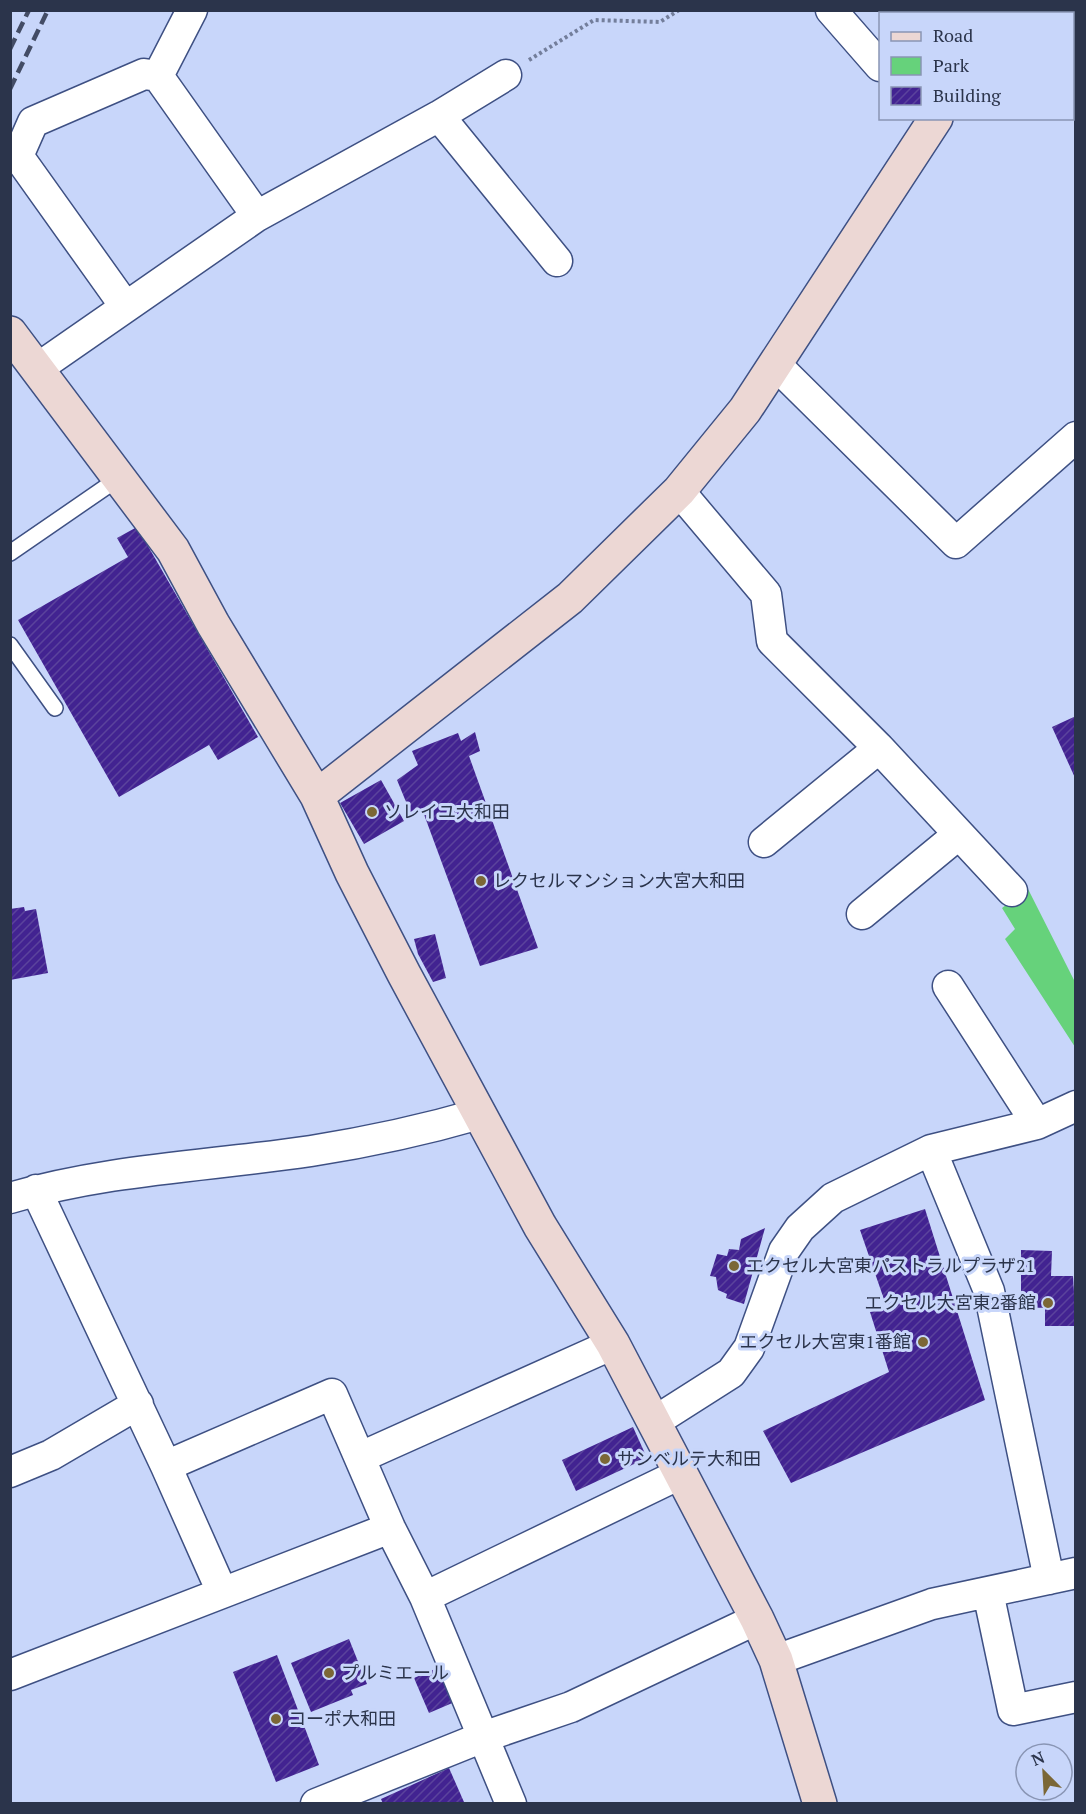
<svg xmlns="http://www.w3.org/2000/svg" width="1086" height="1814" font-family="'PT Serif','Noto Sans JP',serif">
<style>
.park{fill:#66d27b}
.building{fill:url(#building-hatch)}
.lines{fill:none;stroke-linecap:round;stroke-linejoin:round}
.lane-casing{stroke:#3e5083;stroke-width:18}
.street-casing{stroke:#3e5083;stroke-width:33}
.secondary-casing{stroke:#3e5083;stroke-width:36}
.path{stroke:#737e9b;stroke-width:4;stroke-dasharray:3 3;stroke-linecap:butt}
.lane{stroke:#fff;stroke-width:15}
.street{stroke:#fff;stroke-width:30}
.secondary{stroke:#ecd7d4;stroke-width:33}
.rail{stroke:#434c65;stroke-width:4.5;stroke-dasharray:12 6;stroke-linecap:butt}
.poi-dot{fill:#7b6736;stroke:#c8d6fa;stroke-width:2}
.labels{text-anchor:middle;stroke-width:6;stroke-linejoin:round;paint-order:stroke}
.poi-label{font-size:18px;fill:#2b344b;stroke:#c8d6fa;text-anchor:start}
</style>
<defs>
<pattern id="building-hatch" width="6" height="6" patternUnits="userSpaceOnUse" patternTransform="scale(1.5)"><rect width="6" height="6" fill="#422391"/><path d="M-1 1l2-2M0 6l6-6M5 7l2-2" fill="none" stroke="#5b439c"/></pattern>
</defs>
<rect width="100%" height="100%" fill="#c8d6fa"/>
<path class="park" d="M1028 889 1075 982V1047L1005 939 1015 929 1002 908Z"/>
<path class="building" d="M137 527 258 737 218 760 209 745 119 797 18 620 128 557 117 538Z
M1076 716V780L1052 727Z
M475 732 480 751 469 756 538 948 480 966 422 809 411 814 397 780 418 765 412 751 458 733 461 741Z
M381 780 404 821 364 844 340 803Z
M24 907 25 911 36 909 48 973 10 980V909Z
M435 934 446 978 433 982 418 954 414 939Z
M925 1209 985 1400 791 1483 763 1431 889 1372 870 1312 887 1308 860 1230Z
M765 1228 744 1304 726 1298 727 1294 718 1290 716 1277 710 1276 717 1254 727 1256 729 1249 739 1250 741 1239Z
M1021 1250 1052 1251 1051 1276H1073L1076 1326H1045V1308L1021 1307Z
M633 1427 647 1458 576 1491 562 1460Z
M349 1639 367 1684 351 1690 353 1695 311 1712 291 1663Z
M277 1655 319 1765 276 1782 233 1672Z
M442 1666 457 1701 429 1713 414 1678Z
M449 1768 464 1802 383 1804 381 1799Z"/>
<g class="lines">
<g class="lane-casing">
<path id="lane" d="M10 553 119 478
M10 645 55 708"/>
</g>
<g class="street-casing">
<path id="street" d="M831 10 880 66
M158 76 192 10
M439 116 506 75
M125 306 18 156 33 122 144 74 158 76 257 216
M775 364 956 543 1076 437
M38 368 257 216 439 116 557 261
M679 491 766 594 772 641 879 748 1012 891
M764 842 879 748
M862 914 959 834
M948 986 1037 1124
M931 1150 989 1291 1049 1579
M36 1190 166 1466 222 1592
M10 1198C109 1169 210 1166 311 1151 368 1142 424 1130 479 1114
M654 1422 731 1373 749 1348 784 1251 800 1228 833 1198 931 1150 1037 1124 1076 1106
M361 1457 613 1344
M166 1466 332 1394 390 1528 425 1597 511 1804
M10 1472 51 1455 138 1404
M988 1592 1013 1710 1076 1697
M425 1597 682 1473
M776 1660 932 1604 1076 1573
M10 1675 390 1528
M316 1804 483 1737 571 1707 757 1619"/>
</g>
<g class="secondary-casing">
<path id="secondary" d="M1016 14 1019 10
M10 333 173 550 213 624 317 796 352 873 404 974 540 1226 613 1344 757 1619 776 1660 820 1804
M317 796 570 598 679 491 745 410 936 118"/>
</g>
<path class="path" d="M529 60 594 20 660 22 679 10"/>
<use href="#lane" class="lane"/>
<use href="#street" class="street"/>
<use href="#secondary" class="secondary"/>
<path class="rail" d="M10 49 29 10
M10 89 48 10"/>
</g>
<g class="poi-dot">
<circle cx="372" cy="812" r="6"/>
<circle cx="481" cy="881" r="6"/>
<circle cx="734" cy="1266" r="6"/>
<circle cx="1048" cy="1303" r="6"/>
<circle cx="923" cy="1342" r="6"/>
<circle cx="605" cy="1459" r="6"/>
<circle cx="329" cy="1673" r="6"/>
<circle cx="276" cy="1719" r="6"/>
</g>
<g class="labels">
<g class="poi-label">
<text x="384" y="818">ソレイユ大和田</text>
<text x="493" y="887">レクセルマンション大宮大和田</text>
<text x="746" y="1272">エクセル大宮東パストラルプラザ21</text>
<text x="1036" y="1309" text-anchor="end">エクセル大宮東2番館</text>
<text x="911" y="1348" text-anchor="end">エクセル大宮東1番館</text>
<text x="617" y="1465">サンベルテ大和田</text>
<text x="341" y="1679">プルミエール</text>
<text x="288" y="1725">コーポ大和田</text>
</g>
</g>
<rect width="1086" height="1814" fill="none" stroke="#2b344b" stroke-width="24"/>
<rect x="879" y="12" width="195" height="108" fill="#c8d6fa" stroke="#8995b4" stroke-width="1.5"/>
<rect x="891" y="32" width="30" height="9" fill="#ecd7d4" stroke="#8995b4" stroke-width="1.5"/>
<text x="933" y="42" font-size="18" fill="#2b344b">Road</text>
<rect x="891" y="57" width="30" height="18" fill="#66d27b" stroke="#8995b4" stroke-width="1.5"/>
<text x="933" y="72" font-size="18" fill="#2b344b">Park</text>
<rect x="891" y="87" width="30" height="18" fill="url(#building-hatch)" stroke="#8995b4" stroke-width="1.5"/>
<text x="933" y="102" font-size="18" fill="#2b344b">Building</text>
<g transform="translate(1044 1772) rotate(336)"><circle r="28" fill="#c8d6fa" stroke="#8995b4" stroke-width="1.5"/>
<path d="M0-4.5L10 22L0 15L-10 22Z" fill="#7b6736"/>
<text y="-9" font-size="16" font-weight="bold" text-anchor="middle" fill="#2b344b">N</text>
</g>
</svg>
